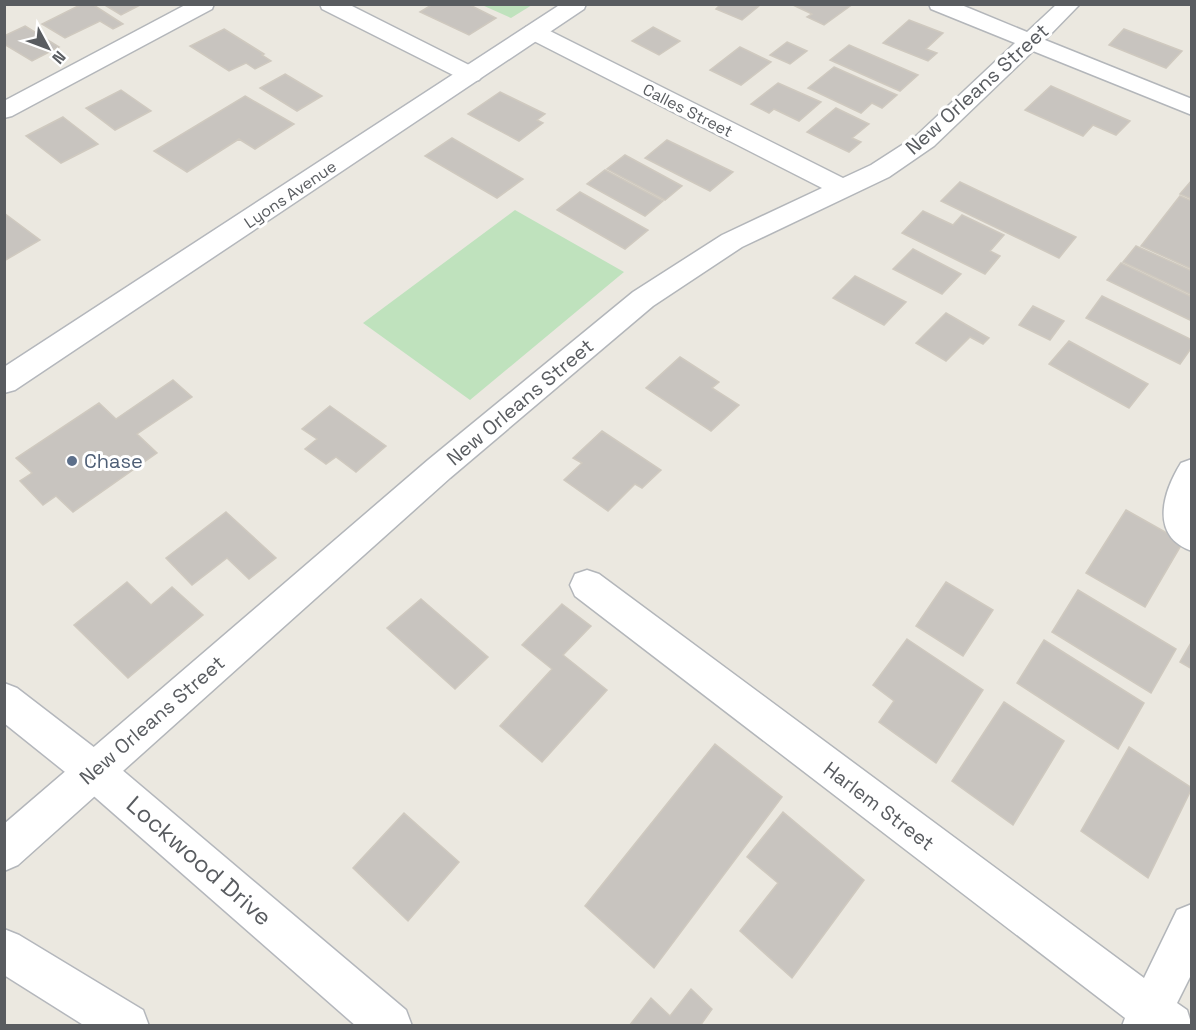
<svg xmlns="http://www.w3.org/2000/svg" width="1196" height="1030" font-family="'Space Grotesk',sans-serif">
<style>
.green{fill:#bfe2bd}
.building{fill:#c8c4bf;stroke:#cfc9bf;stroke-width:1.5}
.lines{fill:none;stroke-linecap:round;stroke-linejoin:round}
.street-casing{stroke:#b3b6ba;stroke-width:3}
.secondary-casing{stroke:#b4b7bc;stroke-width:3}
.street{fill:#fff;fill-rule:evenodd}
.secondary{fill:#fff;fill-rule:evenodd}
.service-dot{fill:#5c6f8a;stroke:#fff;stroke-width:2}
.labels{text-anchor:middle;stroke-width:6;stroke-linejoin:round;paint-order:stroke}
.far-street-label{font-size:16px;fill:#595c60;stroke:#fff}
.street-label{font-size:20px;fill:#595c60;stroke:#fff}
.service-label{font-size:20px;fill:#4e5e75;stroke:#fff;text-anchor:start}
.near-street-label{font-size:24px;fill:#595c60;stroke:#fff}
</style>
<rect width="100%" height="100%" fill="#ebe8e0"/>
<path class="green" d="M482 5 532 4V5L511 18Z
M515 210 624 272 470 400 363 323Z"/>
<path class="building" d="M82 4H92L123 24 113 29 100 21 65 38 42 24Z
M103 4H142L121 15Z
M433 4H468L496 18 469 35 420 12Z
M721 4H755L759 6 742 20 716 9Z
M853 4 824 25 807 17 812 14 793 5Z
M909 20 943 33 926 49 937 53 928 61 883 43Z
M25 26 59 47 32 61 4 44V36Z
M653 27 680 41 659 55 632 41Z
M224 29 264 54 262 55 271 61 255 69 246 63 229 71 190 46Z
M1124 29 1182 51 1166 68 1109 45Z
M787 42 807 51 790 64 770 55Z
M849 45 918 75 900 91 830 60Z
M740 47 771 62 741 85 710 70Z
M834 67 897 95 882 108 872 103 861 113 808 88Z
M285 74 322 96 297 111 260 88Z
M778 83 821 102 799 121 774 109 769 113 751 104Z
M1051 86 1130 121 1116 135 1093 125 1083 136 1025 110Z
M121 90 151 111 115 130 86 108Z
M500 92 545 114 537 120 543 123 519 141 468 114Z
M245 96 294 124 255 149 239 139 187 172 154 151Z
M836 108 869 124 852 138 861 142 849 152 807 132Z
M63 117 98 144 61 163 26 136Z
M452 138 523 179 497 198 425 156Z
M667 140 733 172 710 191 645 158Z
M625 155 682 186 665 200 607 169Z
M605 170 663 201 645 216 587 184Z
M1192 180V199L1180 194Z
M960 182 1076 237 1059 258 941 201Z
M580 192 648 230 625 249 557 210Z
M1180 196 1192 201V269L1141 246Z
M923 211 953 225 962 215 1004 235 990 251 1000 256 985 274 902 233Z
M4 213 40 240 4 261Z
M1136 246 1192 271V295L1123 262Z
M913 249 961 274 942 294 893 269Z
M1121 263 1192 297V321L1107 280Z
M855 276 906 302 884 325 833 298Z
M1102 296 1192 340V347L1180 364 1086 318Z
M1033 306 1064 321 1050 340 1019 325Z
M946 313 989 338 983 344 970 337 946 361 916 343Z
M1069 341 1148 384 1129 408 1049 364Z
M680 357 719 382 712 388 739 405 711 431 646 388Z
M173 380 192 397 137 434 157 453 73 512 56 496 43 505 20 481 32 473 16 458 99 403 116 419Z
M330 406 386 446 356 472 336 457 326 464 305 449 317 439 302 429Z
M602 431 661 470 642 488 635 484 608 511 564 480 582 463 573 458Z
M1126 510 1183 542 1145 607 1086 573Z
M226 512 276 558 249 579 227 558 192 585 166 558Z
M127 582 151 605 172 587 203 615 128 678 74 625Z
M946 582 993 610 963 656 916 626Z
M1078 590 1176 649 1151 693 1052 632Z
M421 599 488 657 455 689 387 628Z
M562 604 591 626 563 655 607 690 542 762 500 726 552 669 522 645Z
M907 639 983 690 936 763 879 722 894 701 873 685Z
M1044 640 1144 703 1118 749 1017 683Z
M1192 641V669L1180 662Z
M1004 702 1064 741 1013 825 952 781Z
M715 744 782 797 654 968 585 906Z
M1129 747 1192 788 1148 878 1081 831Z
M783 812 864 880 792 978 740 931 778 883 747 857Z
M404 813 459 862 408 921 353 868Z
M691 989 712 1009 700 1026H629L651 998 670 1016Z"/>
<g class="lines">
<g class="street-casing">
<path id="street" d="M187 4H214L212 9 12 116 4 118V101Z
M320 4H348L479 70 483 75 479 80 471 82 463 80 322 9Z
M929 4H959L1027 32 1057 4H1080L1045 40 1192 99V115L1033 51 934 146 889 177 742 247 653 306 450 478 18 865 4 871V824L428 460 633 292 722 235 822 188 526 37 523 32 526 27 534 25 542 27 843 178 871 165 916 136 1015 43 931 9Z
M1192 459V551C1149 536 1163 492 1181 463Z
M587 570 599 574 1144 978 1177 910 1192 904V973L1177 1003 1187 1010 1192 1026H1122L1125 1018 575 596 570 585 575 574Z"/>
</g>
<g class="secondary-casing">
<path id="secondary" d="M561 4H586L584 9 15 390 4 393V367Z
M4 683 17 688 108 758 406 1010 412 1026H356L80 784 4 723Z
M4 929 19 935 143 1010 149 1026H85L4 975Z"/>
</g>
<use href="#street" class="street"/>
<use href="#secondary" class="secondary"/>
</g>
<circle class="service-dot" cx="72" cy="461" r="6"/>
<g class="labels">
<g class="far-street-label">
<text transform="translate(688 110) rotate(27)" y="6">Calles Street</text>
<text transform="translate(290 194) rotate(-34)" y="6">Lyons Avenue</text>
</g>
<g class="street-label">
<text transform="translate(977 89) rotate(-42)" y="7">New Orleans Street</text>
<text transform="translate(520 402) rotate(-40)" y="7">New Orleans Street</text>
<text transform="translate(152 720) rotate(-41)" y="7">New Orleans Street</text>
<text transform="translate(879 806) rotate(37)" y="7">Harlem Street</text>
</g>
<g class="service-label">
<text x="84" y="468">Chase</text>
</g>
<g class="near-street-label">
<text transform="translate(199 861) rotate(41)" y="8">Lockwood Drive</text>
</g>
</g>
<rect width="1196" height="1030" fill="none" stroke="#595c60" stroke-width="12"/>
<g transform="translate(48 48) rotate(131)" stroke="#ffffff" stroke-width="4.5" paint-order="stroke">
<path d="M0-4.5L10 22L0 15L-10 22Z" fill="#595c60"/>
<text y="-9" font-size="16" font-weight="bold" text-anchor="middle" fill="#595c60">N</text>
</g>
</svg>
